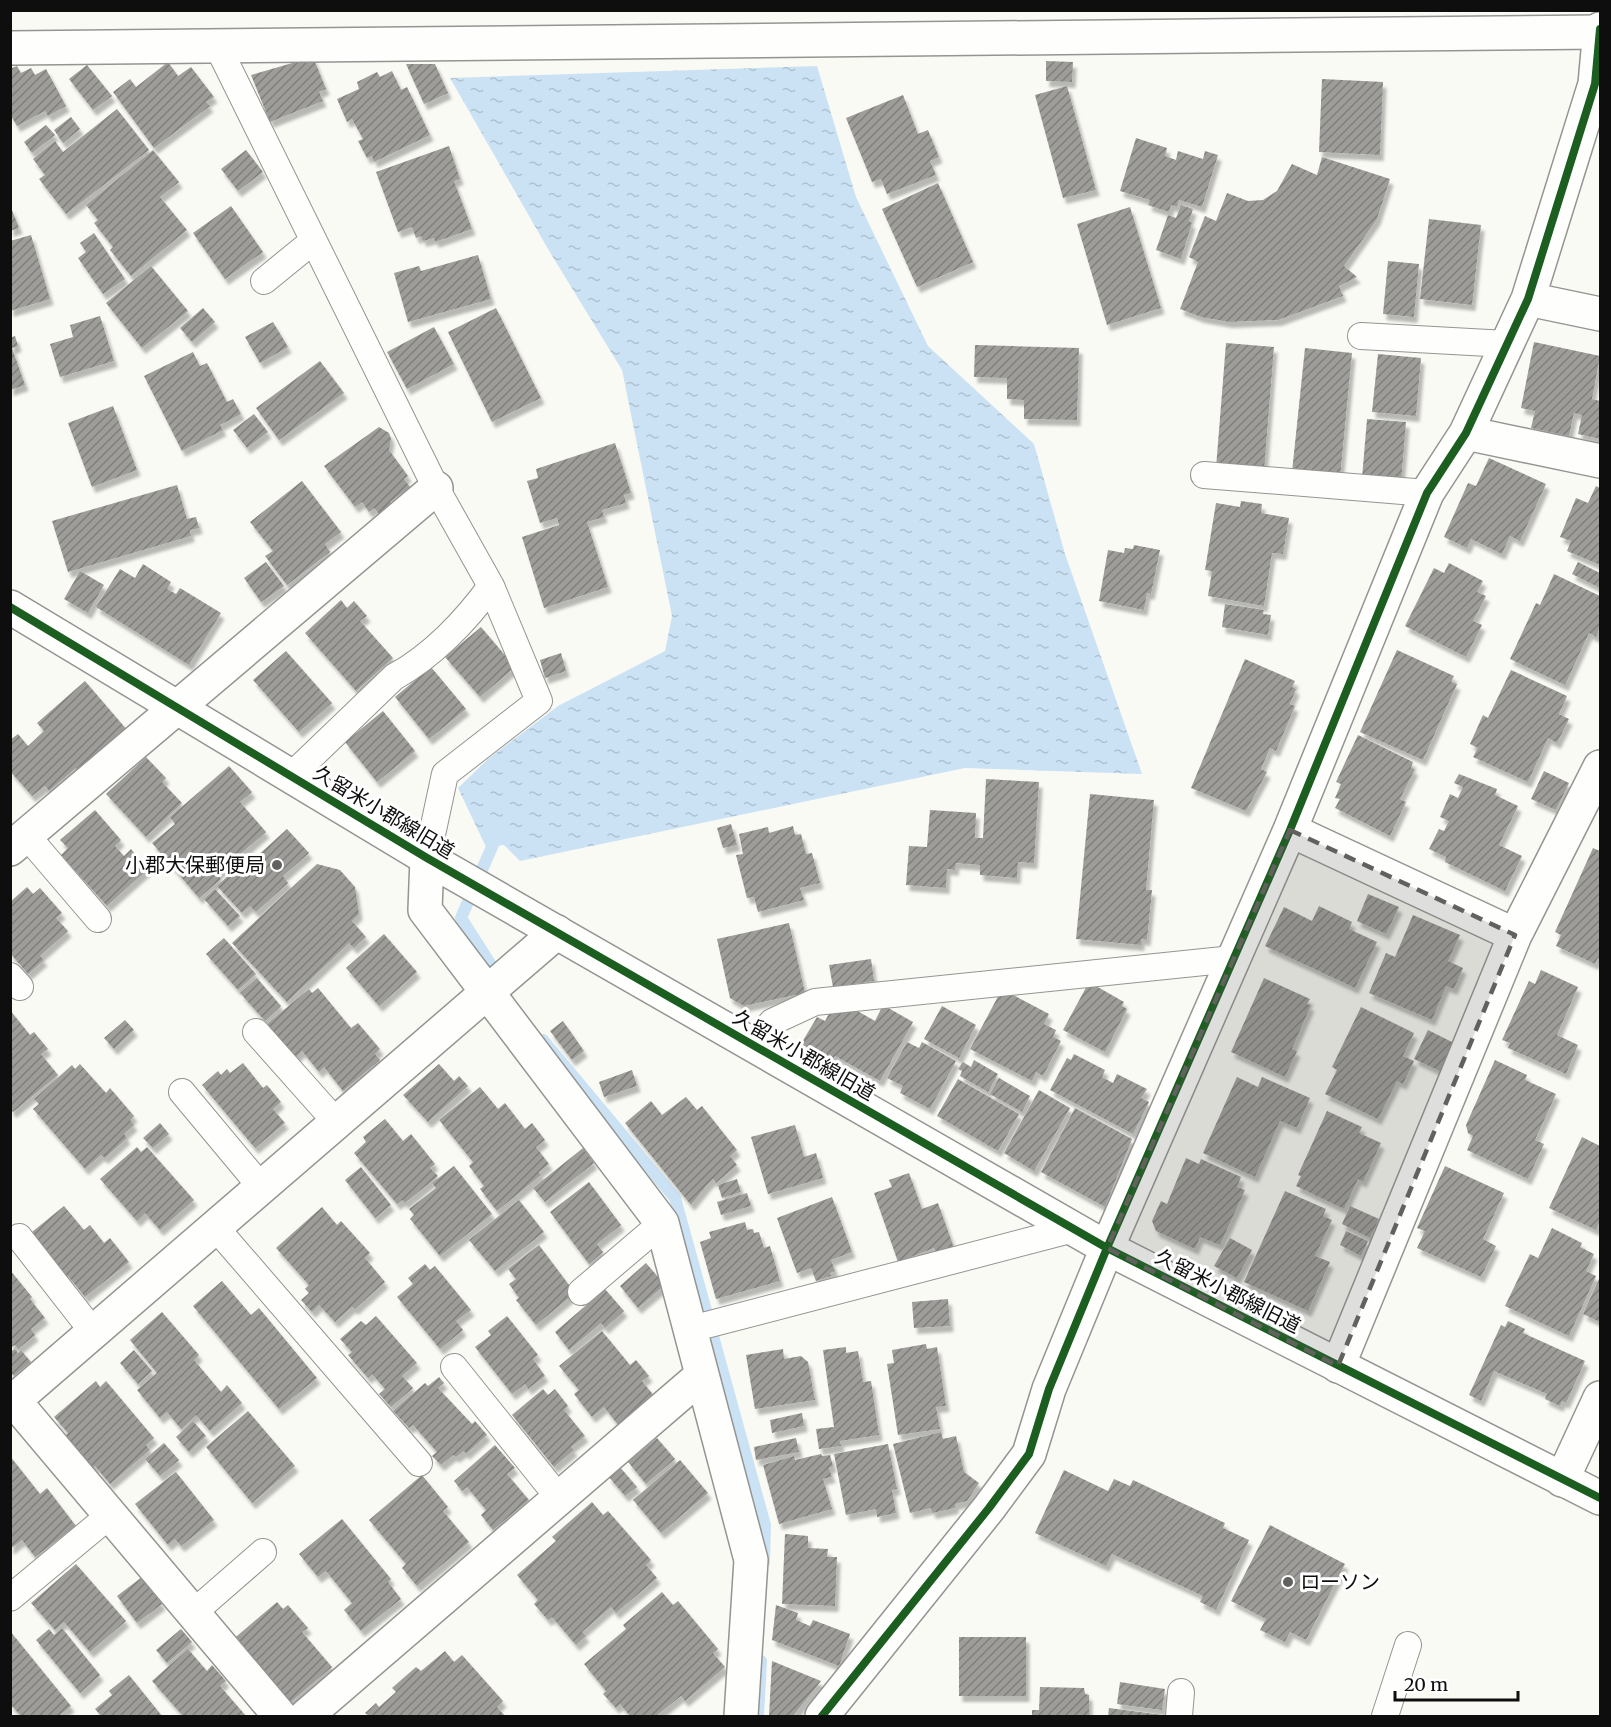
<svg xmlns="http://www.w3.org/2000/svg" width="1611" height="1727" font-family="Merriweather,'Noto Sans JP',serif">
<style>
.water{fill:url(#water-ripples)}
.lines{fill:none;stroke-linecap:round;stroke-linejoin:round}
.stream{stroke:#cbe2f4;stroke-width:12}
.building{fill:url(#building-hatch);filter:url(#shadow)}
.service-casing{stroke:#949492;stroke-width:28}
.minor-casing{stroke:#949492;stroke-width:36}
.tertiary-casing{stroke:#949492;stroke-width:36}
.service{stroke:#fefefd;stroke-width:26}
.minor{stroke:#fefefd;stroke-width:33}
.tertiary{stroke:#fefefd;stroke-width:33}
.cycleway-casing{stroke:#fff;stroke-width:11}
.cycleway{stroke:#1b5e20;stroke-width:8}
.marked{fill:#61615e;fill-opacity:0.2;stroke:#61615e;stroke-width:4.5;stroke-dasharray:12 8;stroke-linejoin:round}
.poi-dot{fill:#61615e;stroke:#fff;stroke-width:2}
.labels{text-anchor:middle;stroke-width:6;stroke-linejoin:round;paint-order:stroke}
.street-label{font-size:20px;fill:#0e0e0e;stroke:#fff}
.poi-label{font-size:20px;fill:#0e0e0e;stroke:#fff;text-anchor:end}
</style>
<defs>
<pattern id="water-ripples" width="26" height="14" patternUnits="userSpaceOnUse" patternTransform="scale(1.5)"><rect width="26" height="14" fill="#cbe2f4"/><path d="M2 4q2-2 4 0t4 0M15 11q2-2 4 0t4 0" fill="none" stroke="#adc1d0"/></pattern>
<pattern id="building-hatch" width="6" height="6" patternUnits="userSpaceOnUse" patternTransform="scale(1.5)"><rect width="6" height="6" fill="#9e9d99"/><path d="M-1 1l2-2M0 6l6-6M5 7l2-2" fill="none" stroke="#7f7e7b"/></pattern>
<filter id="shadow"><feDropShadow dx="3.5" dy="6" stdDeviation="1.5" flood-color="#0004"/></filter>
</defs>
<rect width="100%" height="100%" fill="#fafaf4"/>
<path class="water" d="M817 66 856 197 928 346 1034 444 1065 554 1142 774 965 768 520 861 504 845 486 847 458 788 488 759 558 706 665 651 672 616 622 370 548 249 450 78Z"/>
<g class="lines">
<path class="stream" d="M498 833 461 918 500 979
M543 1040 675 1198 765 1525 764 1562
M758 1716 761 1661"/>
</g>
<path class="building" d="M313 57 326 89 319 92 323 101 270 122 251 75Z
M1046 61 1073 62 1072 82 1046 81Z
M168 62 178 76 191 67 214 97 206 102 210 106 154 148 113 92 130 79 136 87Z
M406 64H435L448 93 424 104Z
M87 65 112 96 93 110 69 79Z
M17 66 21 73 31 68 35 75 46 69 66 106 48 116 45 111 17 126 10 114V69Z
M392 71 401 90 407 87 430 135 374 162 372 156 367 158 358 141 363 139 352 119 347 122 337 99 359 89 357 82 377 72 380 77Z
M1322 79 1383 82 1380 155 1319 152Z
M1067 86 1096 190 1063 198 1035 95Z
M903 95 918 134 928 130 939 157 930 161 936 175 887 194 881 179 872 182 846 118Z
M117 109 149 150 66 214 39 179 45 175 33 159 55 141 63 152Z
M71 117 80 129 63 143 54 130Z
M46 125 55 135 32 153 24 142Z
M1136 138 1167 148 1165 156 1176 160 1178 151 1203 159 1205 151 1218 155 1202 207 1179 200 1177 207 1171 205 1169 212 1148 205 1150 200 1120 191Z
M449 146 460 179 454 181 472 229 435 242 434 238 423 241 421 236 416 238 412 227 398 232 376 172Z
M153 150 179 182 160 197 187 230 131 276 110 250 113 247 94 223 98 220 86 205Z
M246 150 263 172 238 191 221 169Z
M1322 157 1390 179 1377 219 1344 266 1357 277 1339 286 1343 296 1278 320 1229 322 1201 317 1180 309 1198 262 1189 257 1205 216 1216 221 1227 193 1248 201 1263 200 1277 191 1292 164 1317 175Z
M938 183 973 262 917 287 882 209Z
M10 205 19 228 10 231Z
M1181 205 1193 209 1189 221 1192 223 1181 259 1156 250 1168 215 1176 218Z
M231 206 263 252 225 279 193 233Z
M1130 207 1161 308 1107 325 1077 224Z
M1429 219 1481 225 1472 305 1420 299Z
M94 233 125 279 103 294 78 258 86 252 80 243Z
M31 235 50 299 10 311V241Z
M478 255 491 299 408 322 394 273 419 266 421 271Z
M1388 261 1419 264 1414 317 1383 314Z
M151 266 188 311 142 348 106 303Z
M203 308 215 322 192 342 180 328Z
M496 308 541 398 492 422 448 332Z
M100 316 114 361 60 377 50 344 73 337 70 325Z
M273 322 288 347 260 363 245 337Z
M434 327 454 364 407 389 387 352Z
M15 336 18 346 12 348 25 385 10 390V338Z
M1534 342 1600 356 1592 399 1600 401V439L1578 434 1582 415 1574 413 1569 436 1531 428 1535 411 1521 408Z
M1226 343 1274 347 1264 471 1216 468Z
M975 345 1079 348 1077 420 1024 419V400L1007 399V378L974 377Z
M1305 348 1352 353 1340 477 1292 472Z
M193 352 200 366 207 363 227 402 233 399 241 414 220 425 223 430 182 451 144 376Z
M1378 354 1421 358 1416 416 1372 412Z
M320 361 344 393 279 440 256 408Z
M113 406 137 470 92 487 68 423Z
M254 414 268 432 247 448 233 430Z
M1367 419 1406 422 1401 482 1362 478Z
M379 427 389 433 391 439 389 450 408 476 404 479 410 487 390 502 393 505 380 515 374 508 369 512 362 502 355 507 324 466Z
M615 443 631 493 624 495 626 503 602 510 604 517 587 522 608 587 544 608 522 537 559 525 557 518 540 523 527 481 538 478 536 469Z
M1489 458 1546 484 1520 541 1510 536 1502 554 1471 539 1467 548 1444 537 1468 483 1476 486Z
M302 481 341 532 325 544 330 552 287 585 265 556 273 551 250 522Z
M177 485 187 519 196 517 199 528 190 530 191 536 68 572 52 521Z
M1596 486 1600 488V565L1567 551 1571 541 1560 537 1576 498 1588 503Z
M1241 501 1262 504 1261 513 1289 518 1283 554 1272 553 1264 606 1208 596 1212 571 1205 570 1216 503 1240 507Z
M1134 545 1160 550 1151 594 1147 593 1144 610 1099 601 1108 550 1124 553 1125 548 1133 549Z
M266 562 284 586 261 602 244 578Z
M1578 562 1600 573V588L1572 574Z
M1449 563 1483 581 1477 592 1486 596 1473 621 1482 625 1466 657 1405 626 1434 568 1444 573Z
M143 564 171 582 167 589 176 594 180 588 221 613 189 665 96 607 120 569 135 578Z
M80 571 104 585 88 613 64 599Z
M1554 574 1600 596V627L1596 637 1589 633 1565 685 1510 659 1536 603 1540 605Z
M341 600 347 608 354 601 367 616 360 621 393 658 356 691 305 633Z
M1225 604 1264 610 1263 614 1271 615 1268 635 1222 627Z
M481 627 515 667 480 697 445 657Z
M1397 650 1454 676 1451 682 1457 684 1423 760 1360 732Z
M286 651 332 703 299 732 253 680Z
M561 653 566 671 545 678 540 660Z
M1245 659 1295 681 1292 687 1296 689 1290 704 1295 706 1276 751 1270 748 1261 769 1267 772 1246 811 1191 788Z
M431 667 466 709 429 739 395 697Z
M1511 670 1567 696 1559 714 1569 719 1557 743 1548 738 1528 782 1473 757 1478 748 1470 744 1483 715 1488 718Z
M85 681 128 731 79 773 76 768 49 791 45 786 32 796 10 771V740L18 734 28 746 44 731 37 723Z
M383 711 415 751 377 782 345 742Z
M1358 735 1413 762 1411 768 1415 769 1400 799 1406 802 1390 836 1335 808 1340 799 1335 798 1341 784 1336 782Z
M146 757 166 778 162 782 182 803 146 837 106 794Z
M229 766 252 792 240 802 266 832 217 874 221 879 199 898 152 843 175 824 170 817Z
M1544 771 1569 783 1556 810 1531 799Z
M1459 774 1497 789 1495 795 1518 806 1499 845 1522 856 1505 891 1445 862 1446 857 1429 849 1439 829 1444 831 1449 821 1440 817 1450 794 1458 798 1463 787 1454 783Z
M986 779 1039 782 1034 863 1018 862 1017 878 980 875V865L956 863 955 870 947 869 946 888 906 885 909 846 927 847 930 810 976 813 975 838H983Z
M1090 794 1154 800 1146 890H1152L1147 940 1141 939V945L1076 939Z
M95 810 121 840 115 846 124 856 131 849 148 869 107 906 61 855 68 848 60 840Z
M731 824 737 845 723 848 717 828Z
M793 826 795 835 801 834 806 854 812 853 820 883 800 888 804 900 758 912 754 897 747 898 736 855 743 854 739 834 768 827 769 833Z
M287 829 309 853 283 876 288 883 256 912 250 906 242 913 217 886 231 873 234 877Z
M1593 848 1600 851V959L1598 958 1595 964 1556 946 1561 935 1555 932Z
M317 864 340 870 355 887 359 914 352 921 366 937 354 948 349 943 287 1002 232 943Z
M27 887 33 894 40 888 62 913 56 918 68 931 40 956 44 960 28 974 10 953V902Z
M215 889 240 916 228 926 204 899Z
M1368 894 1399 907 1386 934 1357 921Z
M1319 906 1352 922 1349 929 1377 942 1355 988 1265 946 1284 907 1312 921Z
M1413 915 1460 935 1448 961 1463 968 1454 989 1446 986 1432 1020 1369 993 1386 953 1395 957Z
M789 923 805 993 744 1006 730 998 717 939Z
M384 934 417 972 379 1006 346 968Z
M224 938 256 974 238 990 206 954Z
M871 959 874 981 833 987 829 965Z
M1541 970 1578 987 1557 1035 1578 1045 1566 1074 1508 1048 1510 1043 1502 1040 1529 981 1535 984Z
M257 978 281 1006 265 1021 240 993Z
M1264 978 1310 999 1307 1004 1311 1005 1292 1049 1297 1051 1285 1077 1231 1052Z
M1089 982 1124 1002 1122 1006 1127 1009 1105 1052 1063 1030Z
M318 988 351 1028 358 1023 380 1049 375 1054 380 1060 343 1091 324 1067 319 1072 302 1051 295 1058 267 1024 309 989 312 993Z
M1002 989 1049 1014 1044 1024 1056 1030 1053 1037 1061 1041 1043 1076 1036 1072 1032 1081 970 1049Z
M847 1005 875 1021 883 1005 913 1022 880 1081 835 1056 832 1061 801 1044 817 1017 825 1021 833 1006Z
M942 1006 976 1025 959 1058 924 1039Z
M1361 1007 1414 1033 1403 1056 1414 1061 1403 1084 1397 1081 1378 1119 1325 1094 1337 1070 1332 1067Z
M10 1010 30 1035 34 1032 48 1049 41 1054 58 1075 13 1112 10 1109Z
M125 1020 134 1030 114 1049 104 1038Z
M563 1021 584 1051 572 1060 550 1031Z
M1428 1030 1456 1044 1442 1072 1414 1059Z
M907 1042 919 1048 922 1042 956 1061 930 1109 900 1093 903 1086 887 1078Z
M1074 1054 1105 1070 1102 1077 1113 1083 1117 1074 1147 1089 1141 1098 1149 1102 1133 1134 1050 1090 1067 1058 1071 1060Z
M974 1060 998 1074 988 1092 960 1076 962 1071 958 1069 963 1062 971 1067Z
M1495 1060 1527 1075 1525 1080 1556 1094 1535 1140 1544 1144 1528 1179 1467 1150 1473 1136 1468 1133 1466 1125Z
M243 1063 263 1088 267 1085 281 1102 273 1109 285 1123 255 1148 202 1085 218 1071 221 1075 227 1069 230 1073Z
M80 1064 106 1093 110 1088 134 1116 130 1120 134 1125 124 1134 127 1138 105 1158 101 1155 85 1169 33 1109 39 1104 34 1099 72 1065 75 1069Z
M439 1064 454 1081 459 1076 468 1086 428 1122 403 1095Z
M632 1070 637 1086 604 1097 599 1082Z
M1237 1077 1258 1087 1262 1077 1310 1098 1297 1128 1280 1121 1255 1177 1203 1153Z
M999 1078 1030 1096 1022 1112 990 1094Z
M958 1079 1019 1114 998 1151 937 1116Z
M480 1087 498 1109 505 1103 525 1129 532 1123 545 1140 536 1147 549 1164 539 1172 541 1175 497 1211 480 1189 484 1186 469 1166 473 1162 439 1120Z
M1039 1090 1070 1108 1034 1171 1004 1153Z
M686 1097 697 1110 702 1106 737 1150 730 1156 737 1165 716 1183 713 1179 708 1184 691 1205 625 1123 651 1101 662 1115Z
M1075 1108 1132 1139 1105 1207 1041 1172Z
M1327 1111 1362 1127 1359 1133 1381 1143 1363 1182 1358 1179 1344 1209 1296 1186 1301 1176 1298 1175Z
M385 1119 403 1141 411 1134 435 1164 430 1168 438 1176 405 1203 402 1200 397 1204 354 1153 366 1142 363 1137Z
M160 1123 169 1134 153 1148 143 1138Z
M795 1125 804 1157 816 1153 823 1178 768 1194 751 1137Z
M1582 1137 1600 1146V1221L1596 1230 1549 1208Z
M137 1147 141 1152 147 1147 194 1200 160 1230 145 1213 137 1221 100 1179Z
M583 1148 594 1163 545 1202 533 1188Z
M1186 1158 1199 1164 1201 1159 1241 1177 1237 1187 1245 1190 1220 1245 1200 1237 1195 1249 1156 1231 1152 1221 1161 1201 1167 1204Z
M454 1166 492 1214 440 1256 410 1219 414 1215 409 1209 436 1188 432 1183Z
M1445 1166 1504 1193 1483 1239 1496 1246 1481 1277 1417 1248 1425 1231 1417 1228Z
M361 1167 391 1205 375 1218 345 1180Z
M909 1173 922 1209 938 1203 954 1248 937 1254 934 1248 898 1262 874 1193 892 1187 889 1180Z
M737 1179 741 1192 722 1198 718 1185Z
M589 1182 621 1225 597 1244 603 1252 589 1264 550 1212Z
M1285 1191 1326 1209 1323 1216 1332 1220 1315 1256 1330 1262 1308 1311 1244 1282Z
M747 1193 751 1206 721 1215 717 1202Z
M832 1197 852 1252 831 1260 835 1271 830 1273 831 1276 816 1281 811 1268 797 1273 777 1218Z
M519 1200 544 1232 495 1271 469 1240Z
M64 1206 84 1230 90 1225 104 1243 110 1238 129 1262 85 1297 68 1276 63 1281 57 1265 32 1232Z
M1350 1206 1379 1219 1370 1238 1342 1224Z
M322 1207 337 1225 341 1221 370 1253 365 1258 385 1282 355 1309 352 1307 335 1322 319 1305 312 1312 301 1300 309 1293 305 1289 309 1285 276 1248Z
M745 1222 747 1230 753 1229 754 1233 759 1232 764 1248 770 1246 780 1281 716 1299 700 1242 711 1238 709 1232Z
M1552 1228 1582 1243 1580 1247 1594 1254 1586 1271 1596 1276 1569 1336 1505 1306 1530 1254 1538 1258Z
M1346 1231 1368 1241 1361 1256 1340 1245Z
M1230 1238 1252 1250 1237 1278 1214 1266Z
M539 1245 575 1293 536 1325 516 1300 519 1298 509 1284 516 1279 508 1269Z
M646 1263 665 1285 638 1308 620 1286Z
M425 1264 430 1270 435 1266 471 1310 456 1321 463 1330 440 1349 397 1297 413 1284 408 1278Z
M10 1270 32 1297 30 1299 45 1318 31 1329 35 1335 18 1349 15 1345 10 1348Z
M1600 1277V1322L1583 1314Z
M222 1281 251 1315 259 1308 317 1378 279 1409 193 1306Z
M605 1289 624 1311 605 1328 601 1323 569 1350 555 1332Z
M948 1299 950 1326 914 1328 912 1302Z
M162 1312 199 1355 194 1360 221 1392 227 1385 242 1403 210 1431 196 1415 181 1429 167 1412 160 1418 137 1390 157 1373 130 1340Z
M376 1316 417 1363 402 1376 413 1388 391 1407 379 1394 385 1389 372 1374 368 1378 348 1355 352 1352 340 1339 361 1321 366 1325Z
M507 1316 538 1355 533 1359 545 1376 528 1389 525 1384 512 1394 475 1347 491 1335 488 1331Z
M1508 1321 1525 1329 1523 1333 1585 1361 1566 1403 1562 1401 1560 1406 1545 1399 1547 1394 1494 1371 1481 1401 1469 1395 1501 1325 1505 1327Z
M602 1331 630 1365 636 1360 649 1376 642 1381 655 1397 619 1426 604 1407 592 1417 574 1394 579 1390 559 1366Z
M926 1344 927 1349 937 1347 946 1406 936 1407 940 1429 898 1435 887 1364 894 1363 892 1350Z
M846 1347V1353L858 1351 863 1382 871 1381 879 1435 840 1441 841 1446 819 1449 816 1429 834 1427 823 1350Z
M15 1349 18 1353 21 1350 31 1362 14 1376 10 1372V1352Z
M783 1349 784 1359 801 1356 808 1362 815 1400 755 1409 746 1355Z
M134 1350 152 1371 138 1384 120 1363Z
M439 1377 444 1383 438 1388 472 1424 475 1421 487 1435 466 1454 464 1451 456 1457 453 1455 441 1465 432 1456 437 1452 413 1425 409 1428 393 1411 425 1383 428 1386Z
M96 1381 100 1387 106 1381 154 1438 146 1445 150 1450 110 1484 95 1466 89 1472 62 1439 68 1433 54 1417Z
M543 1389 548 1395 555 1389 568 1406 564 1410 585 1436 571 1447 574 1450 554 1467 512 1415Z
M248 1411 295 1466 252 1503 206 1447Z
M802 1413 804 1426 772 1433 770 1420Z
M193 1421 206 1436 189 1452 176 1437Z
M941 1432 943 1439 956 1436 964 1472 979 1483 967 1501 955 1504V1508L932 1513 931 1508 910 1513 893 1444Z
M657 1438 675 1459 646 1484 628 1462Z
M796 1438 799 1452 756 1460 754 1447Z
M164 1443 179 1460 160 1476 145 1459Z
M888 1444 897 1489 892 1490 896 1513 877 1517 876 1509 846 1515 834 1454Z
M495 1445 515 1468 507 1474 529 1500 493 1530 481 1515 486 1510 467 1487 462 1491 454 1481Z
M821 1454 822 1456 830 1455 833 1466 829 1468 832 1477 823 1479 832 1509 779 1524 763 1465 794 1456 795 1460Z
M10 1456 40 1494 47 1488 76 1526 35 1557 22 1540 10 1549Z
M680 1460 708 1493 661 1533 633 1500Z
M619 1466 637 1487 625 1496 608 1476Z
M1064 1470 1108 1491 1114 1479 1130 1486 1133 1480 1225 1523 1223 1528 1249 1540 1216 1610 1200 1602 1203 1596 1112 1554 1106 1566 1035 1533Z
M176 1472 214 1520 181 1546 175 1539 168 1545 135 1504Z
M422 1475 448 1507 443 1511 469 1542 417 1586 402 1568 406 1564 369 1520Z
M592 1502 603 1515 608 1511 651 1560 646 1565 657 1578 616 1613 611 1607 582 1632 586 1636 576 1645 552 1617 548 1620 534 1604 538 1600 517 1575 556 1541 552 1537Z
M342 1519 391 1579 388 1582 401 1599 361 1631 344 1610 352 1603 326 1571 318 1577 299 1554Z
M1270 1525 1345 1564 1306 1640 1290 1632 1285 1642 1260 1630 1266 1619 1231 1601Z
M785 1534 808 1536V1548L828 1549 827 1557H837L835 1606 782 1604Z
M76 1564 126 1621 90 1652 64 1622 55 1630 31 1603Z
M142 1577 162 1604 137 1623 117 1596Z
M662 1592 673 1605 678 1601 718 1649 713 1653 725 1667 685 1701 681 1696 656 1716H630L620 1704 616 1708 603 1694 606 1691 584 1664 626 1629 623 1625Z
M277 1602 283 1609 288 1605 308 1628 302 1632 332 1667 285 1707 230 1642Z
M776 1605 798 1613 796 1620 810 1626 813 1620 850 1634 839 1666 772 1640Z
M62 1628 100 1675 80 1693 36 1640 49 1629 54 1635Z
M181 1629 192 1642 167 1663 156 1650Z
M10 1631 71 1706 59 1716H21L10 1704Z
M959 1637H1026V1696H959Z
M188 1649 207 1671 212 1665 226 1681 220 1686 246 1716H183L152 1681Z
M445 1651 454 1662 462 1655 503 1701 497 1707 505 1716H369L365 1713 376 1703 379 1707 396 1692 392 1688 416 1667 421 1671Z
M772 1661 821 1681 793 1716H769Z
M129 1675 162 1716H101L95 1709 112 1695 109 1691Z
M1120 1682 1165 1689 1162 1710 1117 1704Z
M1040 1687 1084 1688 1085 1694 1089 1695V1716H1032V1710H1039Z
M1109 1708 1162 1715V1716H1108Z"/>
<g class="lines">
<g class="service-casing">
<path id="service" d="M217 45 436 488 491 586 539 701 445 774 427 858
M264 281 313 241
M1361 336 1507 344
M1204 475 1427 493
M291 776 394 677C432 656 466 621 491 586
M27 836 98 919
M10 976 20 987
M256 1032 337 1123
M753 1045 772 1022 815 1002 1233 959
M182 1092 262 1188
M216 1228 419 1463
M19 1237 94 1333
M581 1292 662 1223
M691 1329 1074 1229
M454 1367 559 1498
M10 1598 110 1515
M193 1613 263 1552
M1179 1716 1181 1692
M1385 1716 1408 1645"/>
</g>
<g class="minor-casing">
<path id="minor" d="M1528 299 1600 314
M1466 433 1600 461
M1290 830 1515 935 1600 767
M10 849 436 488
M427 858 425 910 662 1223 751 1560 741 1716
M1338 1366 1515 935
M10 1396 280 1716
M10 1404 557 932
M1562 1480 1600 1398
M306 1716 701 1376
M822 1716 989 1508 1029 1454 1049 1389 1107 1248 1290 830 1427 493 1466 433 1528 299 1595 84 1600 29"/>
</g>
<g class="tertiary-casing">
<path id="tertiary" d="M10 48 1600 32
M10 607 427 858 1107 1248 1600 1498"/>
</g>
<use href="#service" class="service"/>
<use href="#minor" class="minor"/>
<use href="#tertiary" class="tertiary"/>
<g class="cycleway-casing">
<path id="cycleway" d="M10 607 427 858 1107 1248 1600 1498
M822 1716 989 1508 1029 1454 1049 1389 1107 1248 1290 830 1427 493 1466 433 1528 299 1595 84 1600 29"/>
</g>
<use href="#cycleway" class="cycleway"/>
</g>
<path class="marked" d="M1290 830 1515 935 1338 1366 1107 1248Z"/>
<g class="poi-dot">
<circle cx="277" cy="865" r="6"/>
<circle cx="1288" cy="1582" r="6"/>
</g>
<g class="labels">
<g class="street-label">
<text transform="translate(384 812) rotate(31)" y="7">久留米小郡線旧道</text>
<text transform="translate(804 1055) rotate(30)" y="7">久留米小郡線旧道</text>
<text transform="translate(1228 1291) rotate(27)" y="7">久留米小郡線旧道</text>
</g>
<g class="poi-label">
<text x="265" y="872">小郡大保郵便局</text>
<text x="1300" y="1589" text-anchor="start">ローソン</text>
</g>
</g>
<rect width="1611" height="1727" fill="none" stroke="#0e0e0e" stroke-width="24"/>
<path d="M1395 1691v9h123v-9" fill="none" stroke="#0e0e0e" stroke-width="3"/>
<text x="1404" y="1691" font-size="18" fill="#0e0e0e" stroke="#ffffff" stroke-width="4.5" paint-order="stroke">20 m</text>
</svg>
